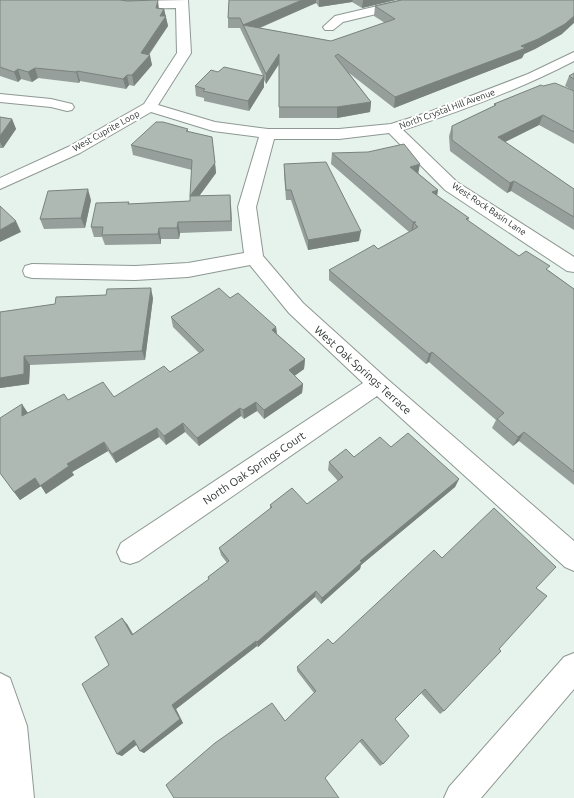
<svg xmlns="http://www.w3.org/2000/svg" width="574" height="798" font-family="Ubuntu,sans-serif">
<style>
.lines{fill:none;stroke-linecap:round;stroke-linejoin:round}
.minor-casing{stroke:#8e9893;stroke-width:2}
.minor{fill:#fff;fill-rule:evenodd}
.wall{fill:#969f9b}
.shaded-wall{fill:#7a827e}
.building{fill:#aeb9b4;stroke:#7a827e}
.labels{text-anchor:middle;stroke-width:4;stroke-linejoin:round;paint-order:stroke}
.far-street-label{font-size:9px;fill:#2e3330;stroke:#fff}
.street-label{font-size:11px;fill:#2e3330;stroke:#fff}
</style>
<rect width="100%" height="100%" fill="#e6f2ec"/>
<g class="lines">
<g class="minor-casing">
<path id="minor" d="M82 0 129 1 188 0 191 53 158 105 215 122 268 129H339L391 124 429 112 528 74 574 52V61C520 89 462 111 403 130L457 182 574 257V272L567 271 445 190 389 133 339 139H274L256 207 263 256 303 303 386 378 574 541V571L565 567 377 396 139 561 130 564 121 561 117 552 121 543 363 383 289 313 250 265 188 277 135 280 32 278 25 276 23 271 25 266 32 264 135 266 188 263 244 253 238 207 259 137 213 131 151 112 80 153 0 189V178L68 147 144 104 177 53 176 8 129 9 88 4 84 3Z
M403 0H424L422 3 343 22 333 30H325L323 27 335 16Z
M0 94 51 99 72 104 74 107 72 110 67 111 51 107 0 102Z
M574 653V689L481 798H444L449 787 564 657Z
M0 673 10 678 27 726 34 798H0Z"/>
</g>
<use href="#minor" class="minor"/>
</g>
<path class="wall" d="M0 0 164 9 168 26 149 55 152 65 134 86 129 85 126 89 80 81 79 83 38 78 32 82 21 79 18 82 0 76Z
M229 0H396L362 8 352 2 319 7 316 3 260 28 331 41 385 23 374 16 375 6 562 34 535 49 524 54 522 58 394 108 349 73 371 102 370 112 337 118H279V64L266 84 264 80V87L249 111 204 101V98L196 96 195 86 218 72 263 76 240 28H228V18Z
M574 73V91L565 86 569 76Z
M543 86 574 91V144L539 125 505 142 574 189V230L511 191 507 193 474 169 450 151 449 136 452 126 494 106V104Z
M0 117 12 119 16 129 3 148H0Z
M188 129V132L212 137 216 173 199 196 231 205 232 231 180 233 179 239H161V244L105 245 102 237H94L91 227 129 202V204L190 201 192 170 133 155 131 145Z
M332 153 418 173 438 190 437 196 469 218 468 221 519 256 548 270 574 289V485L519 441 513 446 492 428 496 420 429 362 426 364 329 280V270L378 249 409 232 331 164Z
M284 164 359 241 308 250 291 200H286L284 174Z
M91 200 85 228 44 229 40 219Z
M153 298 145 360 30 365 29 384 0 388V312Z
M230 298 276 327 277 334 305 359 304 369 294 376 303 384 302 393 264 419 257 411 244 419 241 416 199 446 185 432 166 445 159 437 116 463 108 451 72 472 74 475 46 494 41 486 20 500 14 492 28 413 68 400 114 397 170 372 199 353 173 327 171 317Z
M391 447 459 479 455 487 361 565 360 569 321 604 315 597 258 647 257 646 176 709 183 723 144 753 140 751 136 744 122 756 117 754 109 665 127 624 133 634 209 580 208 577 227 563 221 555 219 548 270 509V505L307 504 338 481 328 470 329 462 354 457Z
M442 558 536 588 499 649 444 711 440 714 421 693 395 719 383 764 380 766 360 742 285 721 314 693 297 671V667L333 644Z"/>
<path class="shaded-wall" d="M158 0 159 10 156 8Z
M302 0H316V3L247 33 243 25Z
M319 0H353L352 2 319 7Z
M363 0H396L362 8Z
M164 9 168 26 144 61 150 55 152 65 134 86 132 75 141 53 160 16Z
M574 16V23L562 34 535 49 524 54 522 58 394 108 395 97 521 46Z
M279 54V64L266 84V74Z
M35 68 38 78 32 82 28 72Z
M18 69 21 79 18 82 14 72Z
M77 71 80 81 79 83 76 72Z
M127 75 129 85 126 89 123 79Z
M264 76V87L249 111 248 101Z
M371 102 370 112 337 118V107Z
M543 115 539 125 495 147 498 137Z
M12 119 16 129 3 148 0 142V136Z
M215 163 216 173 192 206 190 196Z
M420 164 418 175 410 167Z
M514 181 511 191 507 193 510 183Z
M88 189 91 200 85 228 81 218Z
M438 190 436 200 432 192Z
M230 195 231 205 232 231 231 221Z
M16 221 21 232 0 242V230Z
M178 222 180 233 179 239 177 228Z
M413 222H416L414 223 412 233H411Z
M159 228 161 239V244L158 234Z
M361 231 359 241 308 250V240Z
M151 288 153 298 145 360 142 351Z
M276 327 277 336 272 330Z
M432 352 429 362 426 364 429 354Z
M24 356 30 365 29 384 0 388V378Z
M305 359 304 369 289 380V370Z
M303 384 302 393 264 419V410Z
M256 402 257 411 244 419 243 410Z
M22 404 28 413 22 416Z
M240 408 241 416 199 446 197 438Z
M183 423 185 432 166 445 164 436Z
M157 428 159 437 116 463 112 454Z
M524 432 519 441 513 446 518 437Z
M104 442 108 451 72 472 74 475 46 494 41 486 20 500 14 492 35 478 67 464Z
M459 479 455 487 361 565 360 569 321 604 322 598 360 561Z
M316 591 315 597 258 647 257 642Z
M122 618 127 624 136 640 132 635Z
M256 641 257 646 176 709 183 723 144 753 140 751 172 705Z
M134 740 139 743 122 756 117 754Z"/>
<path class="building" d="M0 0H120L127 1 158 0 156 8 164 9 160 16H166L141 53 150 55 132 75H127L123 79 77 71 76 72 35 68 28 72 18 69 14 72 0 67Z
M229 0H302L243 25 331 41 395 19 375 6 402 0H574V16L565 24 538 39 521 46 526 48 395 97 338 54 335 56 371 102 337 107H279V54L266 74 240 18H228Z
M224 67 264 76 248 101 203 91 205 89 195 86 211 70 218 72Z
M574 73V79L569 76Z
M555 83 574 91V132L543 115 498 137 574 189V217L514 181 510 183 477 159 452 140V126L496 105 494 104 541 85 543 86Z
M0 117 12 119 0 136Z
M156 122H163L188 129 186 131 212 137 215 163 190 196 192 160 131 145Z
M404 144 420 164 410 167 438 190 432 192 469 218 466 219 519 256 526 251 550 266 546 269 574 289V472L524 432 518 437 497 419 504 413 432 352 429 354 329 270 374 245 378 249 418 227 414 223 416 222H413L332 153 368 152Z
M326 162 361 231 308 240 291 190H286L284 164Z
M88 189 81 218 40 219 48 191Z
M230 195 231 221 178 222 177 228H159L158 234 102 235 103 227H91L96 203 129 202 128 204 190 201V196Z
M0 206 16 221 0 230Z
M151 288 142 351 24 356V374L0 378V312L55 304 56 297 106 295 107 289Z
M219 288 230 298 238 293 276 327 272 330 305 359 289 370 303 384 264 410 256 402 243 410 240 408 197 438 183 423 164 436 157 428 112 454 104 442 67 464 69 466 40 486 35 478 14 492 0 473V418L22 404V416L64 394 68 400 103 382 114 397 164 366 170 372 204 350 171 317Z
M408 433 459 479 360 561 362 562 322 598 316 591 257 642 256 641 172 705 180 719 140 751 134 740 117 754 82 684 109 665 95 637 122 618 132 635 209 579 208 577 229 561 219 548 272 507 270 505 292 488 307 504 343 477 329 462 346 449 354 457 380 437 391 447Z
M494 508 556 567 536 588 547 596 499 649 501 651 444 711 425 689 395 719 409 736 383 764 362 739 325 778 339 798H174L166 785 215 743 272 703 285 721 316 691 297 667 328 639 333 644 434 550 442 558Z"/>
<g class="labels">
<g class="far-street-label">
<text transform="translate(447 109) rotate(-20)" y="3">North Crystal Hill Avenue</text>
<text transform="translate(106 131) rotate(-29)" y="3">West Cuprite Loop</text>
<text transform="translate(489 209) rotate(34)" y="3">West Rock Basin Lane</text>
</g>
<g class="street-label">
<text transform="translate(363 370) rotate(42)" y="4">West Oak Springs Terrace</text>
<text transform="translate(254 468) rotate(-34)" y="4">North Oak Springs Court</text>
</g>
</g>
</svg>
